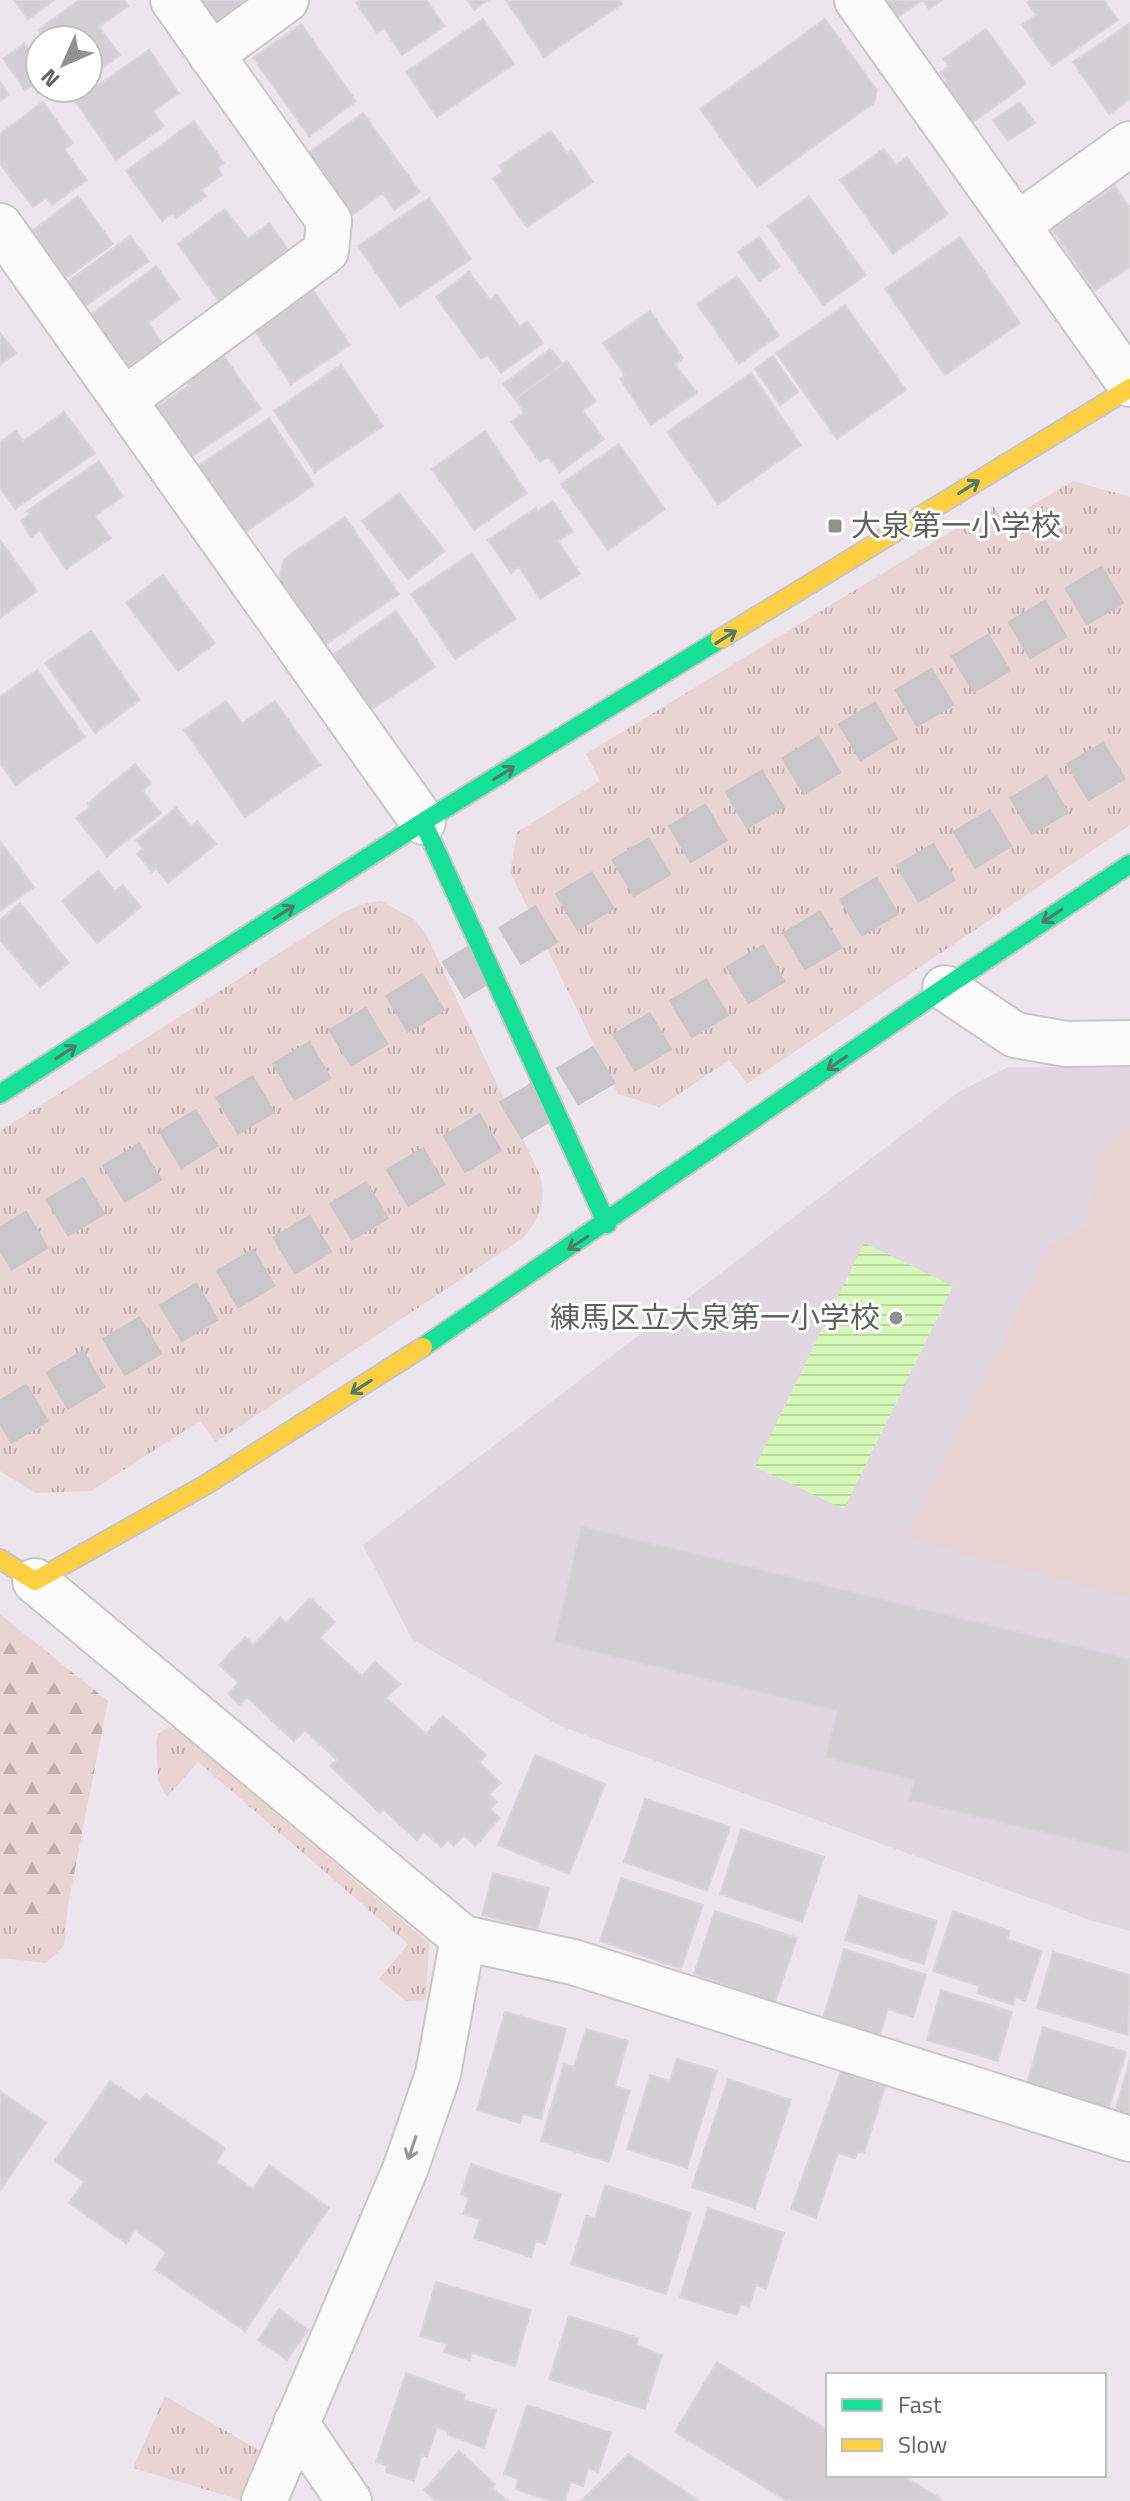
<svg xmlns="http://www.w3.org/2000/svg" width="1130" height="2501" font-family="'Titillium Web','Noto Sans JP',sans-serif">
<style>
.education{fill:#e0d7e0}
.grass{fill:url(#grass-tufts)}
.forest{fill:url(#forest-firs)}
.pitch{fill:#e9d3d3}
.water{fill:url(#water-rules)}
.building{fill:#d3d0d4;stroke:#dad5dc;stroke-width:2}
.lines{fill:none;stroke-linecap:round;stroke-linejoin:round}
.highway-tunnel{stroke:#c8c6c8;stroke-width:44;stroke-dasharray:44 22;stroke-linecap:butt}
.street-casing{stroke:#c8c7c6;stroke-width:48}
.fast-casing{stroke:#c7c6c6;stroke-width:22}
.slow-casing{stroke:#c7c6c6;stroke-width:22}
.street{stroke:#fcfbfc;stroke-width:44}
.fast{stroke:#16e098;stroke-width:18}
.slow{stroke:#ffcf43;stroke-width:18}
.oneway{stroke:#507d67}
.oneway2{stroke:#959993}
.poi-dot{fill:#90928e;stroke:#fff;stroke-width:3}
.labels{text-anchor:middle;stroke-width:6;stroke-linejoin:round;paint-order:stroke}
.poi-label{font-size:30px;fill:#5e645b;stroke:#fff;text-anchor:start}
</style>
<defs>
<pattern id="grass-tufts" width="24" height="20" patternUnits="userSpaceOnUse" patternTransform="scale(2)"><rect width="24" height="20" fill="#e9d3d3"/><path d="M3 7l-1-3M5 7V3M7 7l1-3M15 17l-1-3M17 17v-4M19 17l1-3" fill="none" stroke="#c0afae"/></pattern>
<pattern id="forest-firs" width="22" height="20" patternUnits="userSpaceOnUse" patternTransform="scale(2)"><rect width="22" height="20" fill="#e9d3d3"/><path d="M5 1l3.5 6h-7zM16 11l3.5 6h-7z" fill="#c0afae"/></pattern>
<pattern id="water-rules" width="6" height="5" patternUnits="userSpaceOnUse" patternTransform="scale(2)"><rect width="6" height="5" fill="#d5f8b9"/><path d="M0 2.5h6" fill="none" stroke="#b9d7a1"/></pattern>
</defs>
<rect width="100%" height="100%" fill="#ece6ec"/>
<path class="education" d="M1008 1067H1130V1931L1090 1920 560 1726 412 1639 363 1545 960 1091Z"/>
<path class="grass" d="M1073 481 1130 497V825L747 1084 729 1060 660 1107 618 1094 510 872 517 832 600 781 586 754 993 506 1004 522Z
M381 901 414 919 426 934 539 1173C547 1199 541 1217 523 1238L216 1442 200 1421 91 1491 35 1493 0 1471V1131L344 912 366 903Z
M169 1727 178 1731 429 1943 426 2000 406 2001 379 1979 408 1944 198 1762 167 1797 158 1780 156 1741 158 1734Z
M68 1905 64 1946 46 1963 0 1958V1915L45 1918Z
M165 2396 264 2453 241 2500 133 2468Z"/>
<path class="forest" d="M0 1614 108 1701 68 1905 45 1918 0 1915Z"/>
<path class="pitch" d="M1130 1126V1598L907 1538 1048 1247 1086 1227 1098 1153Z"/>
<path class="water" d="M864 1243 953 1286 844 1509 755 1467Z"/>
<path class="building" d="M14 0H54L28 19Z
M79 0H124L128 6 99 27 120 55 88 79V40H45L38 30Z
M199 0H262L220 31Z
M360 0H426L445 26 402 55 384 28 377 33 356 3Z
M467 0H488L474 10Z
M506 0H620L622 4 544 57Z
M879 0H942L929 9 923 0 892 21Z
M1031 0H1104L1118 20 1052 66 1022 25 1036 15 1027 3Z
M483 19 514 64 437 117 406 72Z
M825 19 877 90 874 103 757 187 700 109Z
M1130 23V99L1109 114 1073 62Z
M301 24 356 101 309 136 253 58Z
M986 29 1026 84 970 124 941 84 947 81 940 73 949 66 943 59Z
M25 43 40 64V88H44L38 93 33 85 25 90 3 59Z
M149 50 179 93 153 111 164 126 116 160 75 101Z
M0 82 9 95 0 101Z
M43 102 73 143 64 149 87 180 52 205 46 198 33 207 0 164V134Z
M1020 102 1035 123 1008 141 993 120Z
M363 113 420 192 394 210 383 193 349 217 304 156Z
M194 121 224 163 217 168 222 175 201 190 206 196 176 218 173 213 162 221 126 171Z
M551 131 567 153 571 150 593 182 527 227 493 179 503 171 499 166Z
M884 149 896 165 907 157 948 214 893 254 840 180Z
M1115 186 1130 208V267L1094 291 1052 229Z
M78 196 113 244 66 278 32 231Z
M809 196 866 275 823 305 768 226Z
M429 198 471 259 400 307 358 246Z
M225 209 248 239 269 223 290 253 221 304 178 244Z
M130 236 149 261 84 307 66 283Z
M759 237 780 266 759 281 738 252Z
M960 237 1020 323 945 375 885 289Z
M156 266 180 299 148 323 164 345 131 369 90 315Z
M469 272 490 300 497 295 520 327 527 321 543 343 501 373 487 355 481 359 436 297Z
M737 276 779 335 739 364 697 304Z
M311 287 350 345 291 384 252 327Z
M845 305 906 390 837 439 776 353Z
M650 311 683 358 675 364 697 393 651 425 620 379 625 375 603 343Z
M0 333 16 353 0 365Z
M550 349 563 364 515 399 503 384Z
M221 352 261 409 187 460 152 410 189 385 182 377Z
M773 356 798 392 780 405 755 369Z
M567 361 596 401 583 411 604 439 560 472 548 457 540 462 511 422 524 413 515 399Z
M341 365 383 426 315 472 274 411Z
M751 373 801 445 718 504 667 432Z
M64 412 95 453 15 509 0 488V442L16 431 23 441Z
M269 418 314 485 241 535 195 468Z
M485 431 527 493 474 530 432 469Z
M619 444 665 509 608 550 561 484Z
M99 461 123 496 95 516 111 538 66 569 40 530 31 537 21 521 30 514 27 511Z
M399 493 445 551 408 579 362 521Z
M553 501 573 532 558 541 580 574 540 599 519 567 511 573 488 540 536 508 538 511Z
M345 517 399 594 322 647 278 583 284 559Z
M0 540 37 591 0 618Z
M472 553 516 619 455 659 411 594Z
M163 575 215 643 178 671 126 603Z
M396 611 435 667 365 714 327 659Z
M91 631 140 700 95 733 45 663Z
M37 670 85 737 16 785 0 763V697Z
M226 701 242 723 275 701 320 765 245 817 184 730Z
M135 764 151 783 143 791 161 813 107 856 76 818 90 807 88 803Z
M176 808 191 826 197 821 216 844 168 883 156 868 152 872 137 854 143 849 136 840Z
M0 841 34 887 0 911Z
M98 871 115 891 123 885 141 907 97 943 62 901Z
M20 903 69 963 40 987 0 940V920Z
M581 1526 1130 1659V1854L909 1800 914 1780 825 1758 837 1711 554 1642Z
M310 1598 335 1622 320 1638 362 1676 375 1662 400 1684 386 1698 426 1734 443 1716 486 1755 479 1762 501 1783 489 1794 497 1802 490 1809 500 1818 475 1846 464 1835 454 1846 448 1840 441 1847 424 1832 417 1840 383 1809 380 1813 330 1766 337 1760 305 1730 294 1741 247 1697 239 1705 228 1693 239 1683 219 1665 245 1637 253 1645 280 1617 286 1624Z
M535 1755 605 1784 569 1874 498 1845Z
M645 1799 730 1827 707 1891 624 1862Z
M741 1829 824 1857 802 1922 720 1894Z
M493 1873 549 1888 537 1930 482 1915Z
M621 1878 703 1905 681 1969 600 1941Z
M859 1896 937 1921 924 1964 845 1940Z
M715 1911 797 1938 775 2002 694 1974Z
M953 1911 1010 1931 1007 1939 1042 1951 1025 2001 1016 1997 1013 2005 977 1993 980 1986 933 1971Z
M844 1949 926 1975 913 2017 888 2009 879 2037 823 2018Z
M1053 1952 1130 1975 1128 2035 1037 2008Z
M941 1990 1012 2012 998 2061 927 2040Z
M505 2012 566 2029 541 2119 523 2114 520 2123 477 2110Z
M1043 2027 1126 2052 1108 2111 1026 2086Z
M586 2029 628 2041 615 2086 630 2091 609 2162 541 2141 564 2064 574 2067Z
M677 2059 717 2071 687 2168 627 2149 650 2075 670 2081Z
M1130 2060V2117L1115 2112Z
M841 2071 885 2087 864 2153 858 2152 855 2158 838 2153 816 2218 791 2209Z
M728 2079 791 2100 755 2208 692 2187Z
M110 2081 140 2101 146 2094 225 2148 216 2162 253 2189 269 2165 329 2208 245 2331 155 2269 166 2252 135 2230 126 2243 69 2203 84 2182 55 2161Z
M0 2091 46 2123 0 2191Z
M471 2164 561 2194 545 2244 536 2241 531 2257 474 2238 480 2219 463 2214 469 2198 461 2194Z
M605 2185 691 2213 666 2294 571 2264 586 2216 595 2218Z
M708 2208 784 2233 766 2289 756 2285 749 2307 741 2304 737 2315 680 2297Z
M436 2282 531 2310 515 2366 472 2353 470 2360 444 2352 447 2344 420 2336Z
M279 2309 308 2330 287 2360 258 2340Z
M569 2316 638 2338 636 2345 662 2355 645 2409 549 2379Z
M717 2362 828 2430V2475H902L941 2499 940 2501H787L675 2432Z
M406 2373 465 2394 464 2400 496 2410 484 2448 448 2435 449 2432 437 2427 427 2457 422 2455 414 2481 386 2472 387 2465 376 2462Z
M527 2405 611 2433 598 2472 588 2468 583 2486 571 2482 565 2501H550L516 2489 518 2479 504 2474Z
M459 2451 495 2484 492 2488 508 2501H436L424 2490Z
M628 2454 698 2500 697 2501H581Z"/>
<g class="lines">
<path class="highway-tunnel" d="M0 1252 1130 574
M0 1425 1130 751"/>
<g class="street-casing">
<path id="street" d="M857 0 1130 384
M211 55 286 0
M1017 225 1130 144
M0 226 423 822
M124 400 326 251 329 221 173 0
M945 988 1015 1035 1066 1044 1130 1043
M35 1581 463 1938 573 1962 1130 2139
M296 2423 349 2501
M264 2501 406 2167 438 2074 463 1938"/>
</g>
<g class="fast-casing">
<path id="fast" d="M423 822 607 1224
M0 1094 423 822 720 639
M423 1347 944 988 1130 864"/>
</g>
<g class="slow-casing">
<path id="slow" d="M720 639 1130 388
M0 1559 35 1581 207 1484 423 1347"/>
</g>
<use href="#street" class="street"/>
<use href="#fast" class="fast"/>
<use href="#slow" class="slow"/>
</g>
<defs><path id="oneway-shaft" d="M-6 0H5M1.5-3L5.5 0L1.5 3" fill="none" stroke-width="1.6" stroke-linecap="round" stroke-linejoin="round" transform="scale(2)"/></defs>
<g class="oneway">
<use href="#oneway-shaft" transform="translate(969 487) rotate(-32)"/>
<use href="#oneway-shaft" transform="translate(726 637) rotate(-32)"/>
<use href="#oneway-shaft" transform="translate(504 773) rotate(-32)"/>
<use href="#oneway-shaft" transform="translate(284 912) rotate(-33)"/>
<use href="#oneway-shaft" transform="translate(1052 916) rotate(146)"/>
<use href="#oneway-shaft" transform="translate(66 1052) rotate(-33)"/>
<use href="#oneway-shaft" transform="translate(837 1063) rotate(145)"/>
<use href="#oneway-shaft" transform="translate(578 1243) rotate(146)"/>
<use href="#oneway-shaft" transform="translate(361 1387) rotate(147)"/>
</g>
<use class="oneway2" href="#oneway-shaft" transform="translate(412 2148) rotate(109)"/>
<g class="poi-dot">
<rect x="827" y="518" width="16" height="16" rx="4"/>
<circle cx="896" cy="1318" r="8"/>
</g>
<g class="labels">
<g class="poi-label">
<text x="851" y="536">大泉第一小学校</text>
<text x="880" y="1328" text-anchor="end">練馬区立大泉第一小学校</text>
</g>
</g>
<rect x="826" y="2373" width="280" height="104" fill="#ffffff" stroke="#bfc1bd" stroke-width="2"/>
<rect x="842" y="2399" width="40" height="12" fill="#16e098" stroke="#bfc1bd" stroke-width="2"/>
<text x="898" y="2413" font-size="24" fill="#5e645b">Fast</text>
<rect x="842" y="2439" width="40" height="12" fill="#ffcf43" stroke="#bfc1bd" stroke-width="2"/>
<text x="898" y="2453" font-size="24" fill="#5e645b">Slow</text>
<g transform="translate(64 64) rotate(225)"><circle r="38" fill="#ffffff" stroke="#bfc1bd" stroke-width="2"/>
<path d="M0-6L14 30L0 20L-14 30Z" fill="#90928e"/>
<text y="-12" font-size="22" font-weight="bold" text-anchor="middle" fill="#5e645b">N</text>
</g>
</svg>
